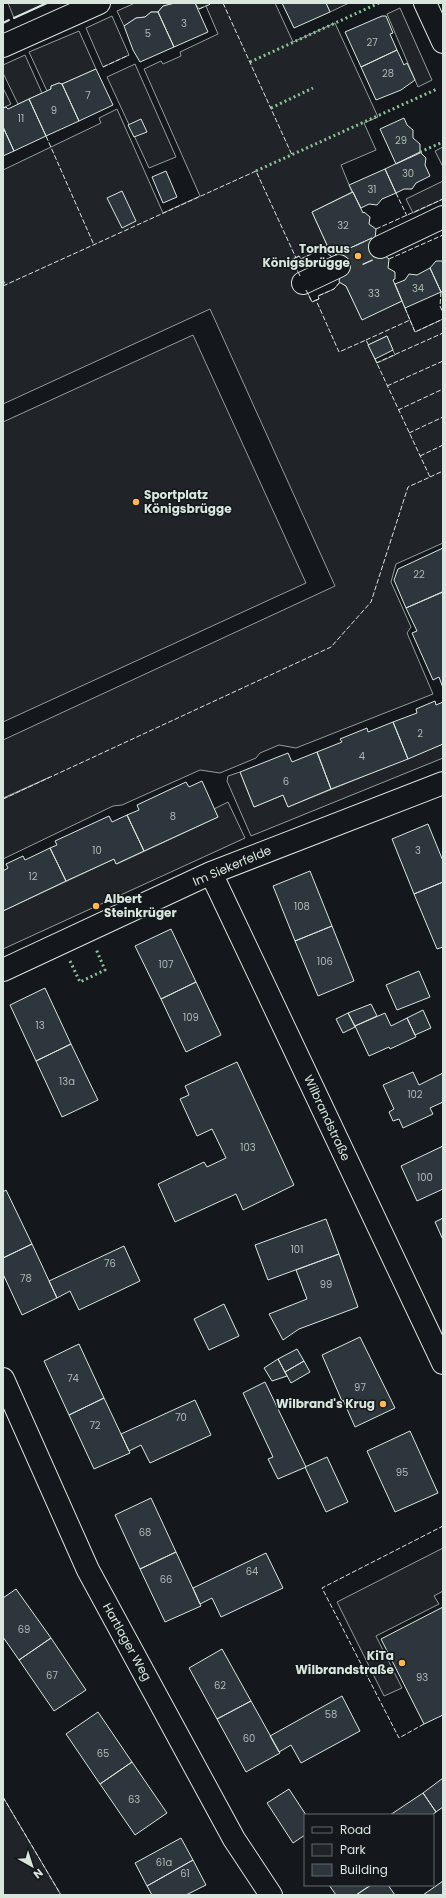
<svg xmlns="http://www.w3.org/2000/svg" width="446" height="1898" font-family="Poppins,sans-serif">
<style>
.green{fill:#202428;stroke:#939e99;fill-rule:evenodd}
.building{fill:#2c363c;stroke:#d8e6dc}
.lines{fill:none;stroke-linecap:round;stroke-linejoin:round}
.minor-tunnel{stroke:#313739;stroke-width:22;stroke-dasharray:22 11;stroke-linecap:butt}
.minor-casing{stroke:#d8e6dc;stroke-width:24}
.minor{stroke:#14181c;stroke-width:22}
.hedge{stroke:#8ac095;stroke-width:3;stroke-dasharray:2 3;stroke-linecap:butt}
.fence{stroke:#d8e6dc;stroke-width:1;stroke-dasharray:5 2;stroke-linecap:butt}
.wall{stroke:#d8e6dc;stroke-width:2}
.poi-dot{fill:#ffb74d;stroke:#14181c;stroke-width:1.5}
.labels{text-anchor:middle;stroke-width:3;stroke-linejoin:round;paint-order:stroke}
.number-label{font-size:10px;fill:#adbab4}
.poi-label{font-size:12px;font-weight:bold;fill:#d8e6dc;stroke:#14181c;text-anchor:end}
.street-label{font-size:12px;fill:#d8e6dc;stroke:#14181c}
</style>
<rect width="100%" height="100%" fill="#14181c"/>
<path class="green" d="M8 3H47L14 18Z
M135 3H175L163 6 158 12H151L145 17 136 18 124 26 117 11Z
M195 3H275L293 42 335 23 378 117 364 123 376 150 341 165 352 192 312 212 327 245 326 246V251H317L301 259 299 256 292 259 312 302 319 299 318 296 334 289 340 282 346 286 362 319 402 301 415 332 443 319V543L396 564 391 582 411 627 407 633 433 694 296 748 279 745 260 753 256 758 220 773 200 770 122 805 113 806 3 859V799L50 777 3 798V740L335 586 210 309 3 404V170L101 123 99 118 117 109 163 213 200 196 144 69 161 61 163 64 181 56 180 52 218 34 206 6 199 9ZM387 336 395 355 377 363 368 345Z
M326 3H349L330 12Z
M400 8 432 80 418 87 387 14Z
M112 16 129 55 103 67 86 28Z
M79 31 96 69 62 84 59 83 51 86V89L47 91 29 52Z
M25 55 42 93 18 104 3 73V65Z
M135 64 176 157 149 168 107 77Z
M3 88 11 104 3 108Z
M443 147V167L435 151Z
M443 181V199L413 213 406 199Z
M193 335 306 583 3 722V422Z
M443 744V758L251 836 227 781 228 776 240 772 254 807 283 795 288 807Z
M228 802 245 838 3 949V911L114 859 117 864 218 817 214 809Z
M443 1548V1591L434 1596 439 1604 376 1636 402 1688 384 1696 337 1602Z
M3 1797 61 1895H3Z"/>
<path class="building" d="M175 3H195L208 32 174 47 158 12 163 6Z
M282 3H326L330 12 294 28Z
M151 12H158L174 47 140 62 133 50 124 26 136 18 145 17Z
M382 16H386L393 33 390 34 397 50 361 67 345 32Z
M397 50 404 65 407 63 415 80 401 90 376 100 361 67Z
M96 69 113 105 79 121 62 84Z
M59 83 62 84 79 121 46 136 29 99 51 89V86Z
M29 99 46 136 14 151 3 127V108L6 107 8 109Z
M404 118 407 125 413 130V138L420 144V153L396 164 380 129Z
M141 119 147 132 134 137 128 125Z
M3 127 14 151 3 156Z
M420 152 426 158 425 165 430 176 416 183 412 189H404L396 193 385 169Z
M385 169 396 193 382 199 377 205 369 204 361 208 349 185Z
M166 171 177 197 163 203 152 177Z
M122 191 136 221 122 228 107 198Z
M353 192 363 213 364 212 370 217 369 224 376 229 375 239 373 240 372 238 335 255V257L333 258 326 252V246L327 245 312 212Z
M372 238 381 256 343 273 335 255Z
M384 255 389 259 388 268 395 272V279L393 280 402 301 362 320 346 286 339 282 340 275Z
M436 261H443V291L441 292 430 268Z
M430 268 441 292 405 308 395 284 405 280 409 274 417 275Z
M387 336 393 350 375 359 368 345Z
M443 548V592L406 608 394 580 398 569Z
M442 592 443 595V688L439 677 433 680 412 633 417 631 406 608Z
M435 701 436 705 443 702V744L408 759 393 722 417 713 416 709Z
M393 722 408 759 331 789 317 752 342 742 340 739 367 728 368 732Z
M317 752 331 789 288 807 283 795 254 807 240 772 288 753 292 762Z
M202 781 218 817 144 851 127 815 139 810 137 805 186 782 189 787Z
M127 815 144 851 116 864 114 859 66 881 50 848 57 845 55 841 109 816 112 822Z
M428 824 443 861V882L414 894 392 839Z
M50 848 66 881 3 911V871L8 868 6 864 23 856 25 860Z
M310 871 332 926 295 941 273 886Z
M443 882V947L437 949 414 894Z
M332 926 354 981 318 996 295 941Z
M171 929 196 982 161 999 135 946Z
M419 971 430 997 397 1010 386 985Z
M196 982 221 1035 186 1052 161 999Z
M45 988 71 1044 36 1061 10 1005Z
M371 1004 377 1016 355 1026 348 1013Z
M423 1010 431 1028 415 1035 407 1018Z
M348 1013 355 1027 343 1033 336 1019Z
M385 1013 391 1026 407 1018 416 1037 390 1049 389 1047 369 1056 355 1026Z
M71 1044 98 1100 62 1117 36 1061Z
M237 1062 294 1185 243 1210 236 1194 175 1222 158 1184 204 1162 207 1167 226 1158 212 1129 197 1136 180 1099 189 1095 185 1086Z
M413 1072 419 1085 443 1073V1102L430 1108 433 1114 403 1128 399 1119 393 1121 389 1112 394 1109 383 1085Z
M443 1146V1189L417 1201 401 1166Z
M6 1190 32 1244 3 1258V1192Z
M443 1218V1240L435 1222Z
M326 1219 339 1254 268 1280 255 1245Z
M32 1244 57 1298 22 1315 3 1274V1258Z
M124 1246 140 1281 79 1310 70 1291 57 1298 49 1281Z
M339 1254 358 1307 299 1329 283 1340 269 1314 307 1299 296 1270Z
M224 1304 239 1336 209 1350 194 1319Z
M360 1337 395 1408 355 1427 343 1400 342 1401 322 1355Z
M79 1344 104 1398 69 1415 44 1361Z
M297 1349 304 1361 285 1372 278 1359Z
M278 1359 287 1376 272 1381 264 1368Z
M304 1361 310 1372 291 1383 285 1372Z
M265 1382 306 1467 278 1479 268 1459 273 1457 243 1393Z
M104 1398 130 1453 94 1469 69 1415Z
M195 1400 211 1435 150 1463 141 1445 129 1451 121 1434Z
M410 1431 438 1493 395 1512 367 1451Z
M327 1457 348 1502 326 1512 305 1467Z
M151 1498 176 1552 140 1569 115 1515Z
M176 1552 201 1606 165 1622 140 1569Z
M266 1553 283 1588 221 1617 212 1598 200 1604 193 1588Z
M16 1589 51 1638 19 1660 3 1637V1598Z
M443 1607V1715L424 1724 381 1639Z
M51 1638 86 1690 54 1711 19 1660Z
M222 1649 251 1701 217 1719 189 1668Z
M342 1696 360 1731 301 1763 291 1745 279 1752 270 1736Z
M251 1701 280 1753 246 1772 217 1719Z
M98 1712 132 1762 100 1784 66 1734Z
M132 1762 167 1813 135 1835 100 1784Z
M443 1778V1807L436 1812 423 1793Z
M289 1789 306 1815 305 1835 293 1843 267 1803Z
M423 1793 436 1812 432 1815H390Z
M181 1838 193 1860 147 1886 135 1863Z
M193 1860 206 1885 186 1895H152L147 1886Z
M443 1881V1895H423Z
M329 1885H371L356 1895H336Z
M371 1885H388L395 1895H356Z"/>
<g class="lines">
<path class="minor-tunnel" d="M339 266 380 247"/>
<g class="minor-casing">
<path id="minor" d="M425 3 443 42
M3 46 99 3
M380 247 443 217
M303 283 339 266
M211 873 443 1363
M3 970 211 873 443 783
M3 1379 88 1570 234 1839 271 1895"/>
</g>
<use href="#minor" class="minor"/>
<path class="hedge" d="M250 62 379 3
M271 108 313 88
M420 152 443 142
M256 171 437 89
M3 282 5 286
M70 961 80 982 105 970 96 949"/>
<path class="fence" d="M223 3 292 155
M199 9 213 3
M103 67 129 55
M46 136 94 245
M396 193 407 216
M376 229 443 199
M296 258 299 256 301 259 317 251H326
M389 259 443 235
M3 286 256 171 296 258 292 259 300 276
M306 290 312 302 316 300 339 352 366 340 369 346
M441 292 440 306 443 313
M316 300 319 299 318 296 334 289 340 282
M405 308 410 320
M366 340 410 320 415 332 443 319
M376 363 443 333
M387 386 443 361
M398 410 443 389
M409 433 443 417
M420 456 443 445
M430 477 443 471
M3 799 331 647 371 602 408 487 430 477 374 357
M424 1724 399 1738 322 1588 443 1526
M3 1797 61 1895"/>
<path class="wall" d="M14 18 47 3
M3 23 9 20"/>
</g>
<g class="poi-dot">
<circle cx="358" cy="256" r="4"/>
<circle cx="136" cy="502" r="4"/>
<circle cx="96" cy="906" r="4"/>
<circle cx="383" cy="1404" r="4"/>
<circle cx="402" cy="1663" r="4"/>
</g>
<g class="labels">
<g class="number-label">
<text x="184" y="27">3</text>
<text x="148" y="37">5</text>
<text x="372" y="46">27</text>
<text x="388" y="77">28</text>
<text x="88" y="99">7</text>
<text x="54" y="114">9</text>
<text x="21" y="122">11</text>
<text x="401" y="144">29</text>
<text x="408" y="177">30</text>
<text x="372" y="193">31</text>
<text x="343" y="229">32</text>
<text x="418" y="292">34</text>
<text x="374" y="297">33</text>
<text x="419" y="578">22</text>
<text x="420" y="737">2</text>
<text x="362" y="760">4</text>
<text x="286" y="785">6</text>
<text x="173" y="820">8</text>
<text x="97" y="854">10</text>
<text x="418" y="854">3</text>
<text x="33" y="880">12</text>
<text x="302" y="910">108</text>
<text x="325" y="965">106</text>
<text x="166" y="968">107</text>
<text x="191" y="1021">109</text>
<text x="40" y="1029">13</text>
<text x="67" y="1085">13a</text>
<text x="415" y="1098">102</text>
<text x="248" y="1151">103</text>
<text x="425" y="1181">100</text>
<text x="297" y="1253">101</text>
<text x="110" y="1267">76</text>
<text x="26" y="1282">78</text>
<text x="326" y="1288">99</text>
<text x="73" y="1382">74</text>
<text x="360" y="1391">97</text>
<text x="181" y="1421">70</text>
<text x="95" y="1429">72</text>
<text x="402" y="1476">95</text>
<text x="145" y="1536">68</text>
<text x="252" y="1575">64</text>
<text x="166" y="1583">66</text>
<text x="24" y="1633">69</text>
<text x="52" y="1679">67</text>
<text x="422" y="1681">93</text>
<text x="220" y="1689">62</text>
<text x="331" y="1718">58</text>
<text x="249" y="1742">60</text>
<text x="103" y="1757">65</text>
<text x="134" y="1803">63</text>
<text x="164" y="1866">61a</text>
<text x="185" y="1877">61</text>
</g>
<g class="poi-label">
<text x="350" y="253">Torhaus<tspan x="350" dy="14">Königsbrügge</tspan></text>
<text x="144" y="499" text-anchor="start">Sportplatz<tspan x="144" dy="14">Königsbrügge</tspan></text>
<text x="104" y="903" text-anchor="start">Albert<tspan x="104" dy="14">Steinkrüger</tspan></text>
<text x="375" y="1408">Wilbrand's Krug</text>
<text x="394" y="1660">KiTa<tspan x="394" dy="14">Wilbrandstraße</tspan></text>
</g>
<g class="street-label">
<text transform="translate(232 866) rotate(-23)" y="4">Im Siekerfelde</text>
<text transform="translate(327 1118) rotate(65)" y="4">Wilbrandstraße</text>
<text transform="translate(127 1642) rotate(61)" y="4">Hartlager Weg</text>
</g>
</g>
<rect width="446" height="1898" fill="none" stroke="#d8e6dc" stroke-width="8"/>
<rect x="304" y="1814" width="130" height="72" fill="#14181c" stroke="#626a69"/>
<rect x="312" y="1827" width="20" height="6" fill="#14181c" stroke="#626a69"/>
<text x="340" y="1834" font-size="12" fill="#d8e6dc">Road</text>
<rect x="312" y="1844" width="20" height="12" fill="#202428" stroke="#626a69"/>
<text x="340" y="1854" font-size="12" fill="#d8e6dc">Park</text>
<rect x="312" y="1864" width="20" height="12" fill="#2c363c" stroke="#626a69"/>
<text x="340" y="1874" font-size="12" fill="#d8e6dc">Building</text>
<g transform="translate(32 1866) rotate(141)" stroke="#14181c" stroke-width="3" paint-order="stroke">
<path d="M0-3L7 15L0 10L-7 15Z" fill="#d8e6dc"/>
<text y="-6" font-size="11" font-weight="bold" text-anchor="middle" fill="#d8e6dc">N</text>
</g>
</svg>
